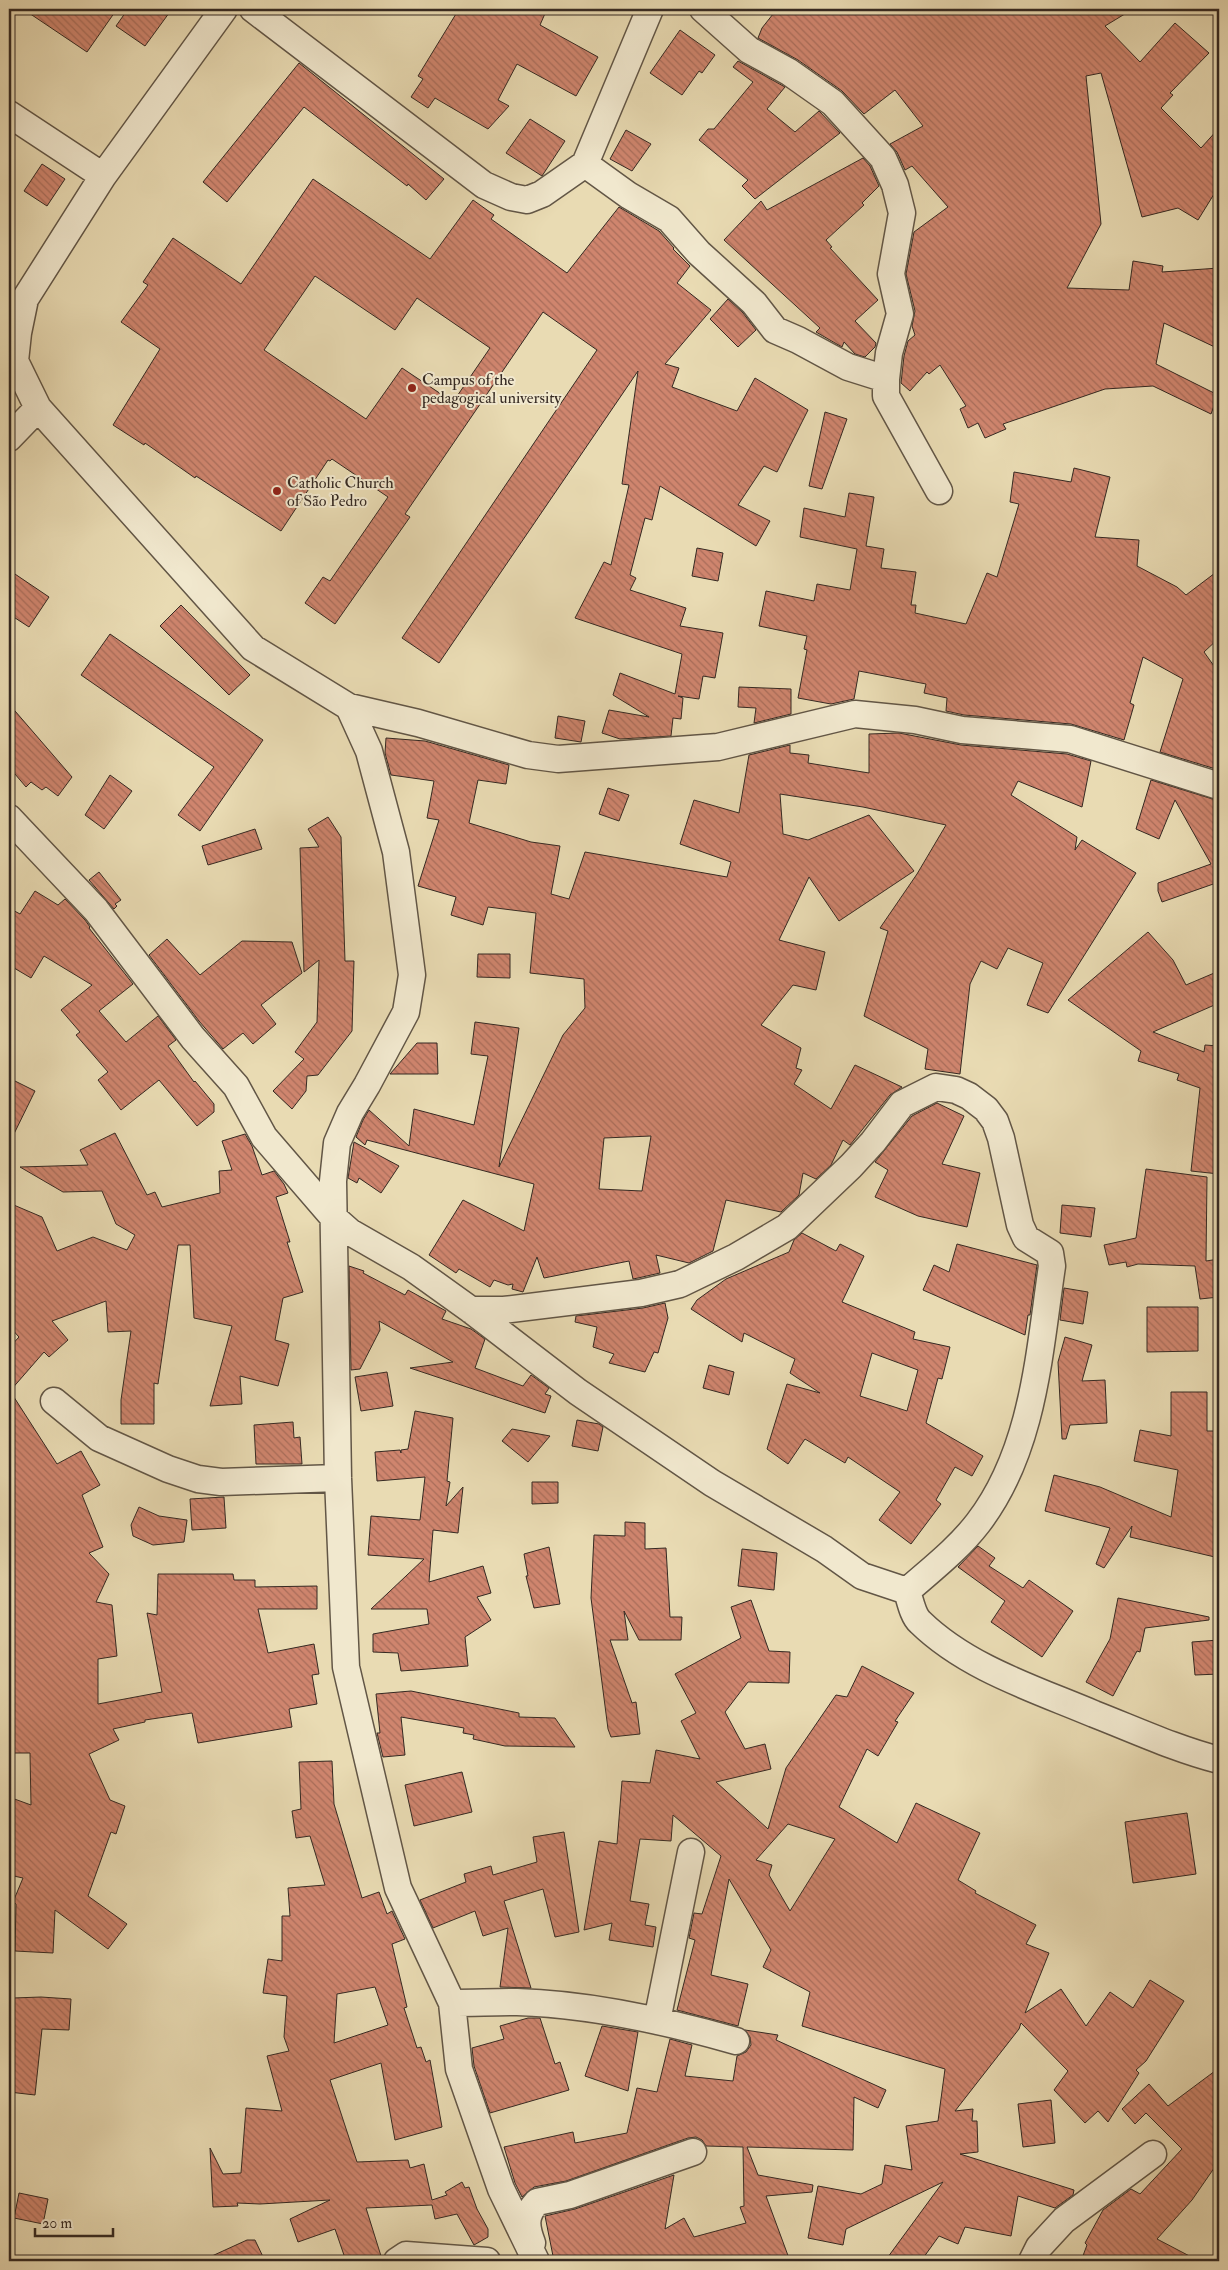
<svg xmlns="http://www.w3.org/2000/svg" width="1228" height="2270" viewBox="0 0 1228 2270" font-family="'IM FELL Double Pica',serif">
<defs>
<pattern id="building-back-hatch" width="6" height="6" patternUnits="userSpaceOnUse" patternTransform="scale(1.25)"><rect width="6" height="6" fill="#cf856e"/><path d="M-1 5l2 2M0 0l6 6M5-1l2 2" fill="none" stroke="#a96d5a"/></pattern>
</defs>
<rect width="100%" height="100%" fill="#e9dbb3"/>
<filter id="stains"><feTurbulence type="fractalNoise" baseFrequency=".004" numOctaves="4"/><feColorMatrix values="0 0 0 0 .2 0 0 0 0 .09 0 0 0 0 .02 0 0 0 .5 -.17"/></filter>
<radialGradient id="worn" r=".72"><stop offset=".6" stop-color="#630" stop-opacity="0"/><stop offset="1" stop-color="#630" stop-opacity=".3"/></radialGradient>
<path fill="url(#building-back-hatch)" stroke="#352922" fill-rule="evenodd" d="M23,9h94l-30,43z
M128,9h44l-27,37 -29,-20z
M459,9h88l-7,16 58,32 -22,39 -59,-32 -19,36 11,6 -21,23 -53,-31 -7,10 -17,-11 12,-18 -5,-3z
M777,9h356l-28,17 35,36 35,-39 34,30 -39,40 3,2 -12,13 40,40 18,-20v58l-21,34 -20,-12 -36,9 -41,-144 -15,3 15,148 -34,64 62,2 4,-29 30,5 -1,6 57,-4v81l-55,-26 -8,41 62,31 -7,19 -58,-28 -48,3 -102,35 3,5 -21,9 -7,-15 -10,5 -8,-19 6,-3 -26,-41 -11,9 -2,-2 -17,19 -9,-8 3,-27 4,-15 7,-6 -3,-9 3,-15 -9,-37 8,-42 34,-25 -36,-41 -7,4 -8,-18 -7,-8 33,-18 -28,-36 -31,24 -22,-23 -44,-31 -40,-22 4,-10z
M680,30l35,25 -13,18 -3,-2 -17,24 -32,-22z
M738,61l47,26 -18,22 28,23 24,-21 21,22 -85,66 -13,-13 6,-6 -49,-40 9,-11h6l39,-47 -20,-15z
M299,63l145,116 -18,21 -18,-16 -1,2 -103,-79 -77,95 -24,-20z
M530,119l35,22 -23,35 -36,-23z
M626,130l25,14 -19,27 -22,-12z
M863,158l7,8 9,20 -17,17 2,2 -38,35 6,7 -2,1 48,52 -23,21 21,22 -1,4 -10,10 -10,-3 -11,-12 -2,5 -26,-15 4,-4 -96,-88 37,-39 6,9z
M42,164l23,15 -18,27 -23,-15z
M313,179l117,80 43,-59 21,15 -3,4 76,54 52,-66 40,24 15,17 -1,1 17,17 -13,17 34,27 -46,54 14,4 -7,19 65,24 18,-33 53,32 -31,62 -13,-6 -26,39 32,16 -14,25 -96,-60 -8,34 -7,-2 -15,57 6,3 -6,12 56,18 -6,18 43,7 -8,45 -12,-2 -4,23 -21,-3 5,2 -2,21 -8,-1 -2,18 -51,3 -18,-6 7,-23 40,7 -36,-22 7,-22 55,21 7,-40 -107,-36 29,-56 7,3 18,-80 -7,-1 16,-113 -199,292 -37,-25 195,-288 -54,-38 -138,202 5,3 -75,107 -30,-21 18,-26 7,4 58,-84 -56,-38 -2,2 -2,-1 -47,71 -85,-55 -1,2 -50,-35 -1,2 -31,-20 47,-76 -39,-27 27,-37 -5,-3 30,-44 68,46zM315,276l80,54 22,-32 73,50 -37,54 -51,-34 -36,51 -102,-69z
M728,299l15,14 13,17 -18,17 -28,-28z
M825,412l22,7 -25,70 -13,-3z
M1074,468l36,9 -15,60 44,3 -2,26 40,21 9,8 33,-25v68l-15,14 15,21v97l-59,-18 23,-73 -40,-22 -13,46 4,2 -10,35 -53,-16 -107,-9 -18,-4 1,-13 -23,-5 2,-9 -67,-13 -5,28 -23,5 -33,-6 9,-48 -3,-1 3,-13 -48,-10 7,-35 48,10 3,-17 33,6 7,-41 -57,-12 4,-29 41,9 4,-24 25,4 -8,49 18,3 -3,19 35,4 -5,33h5l-1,8 51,11 21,-51 10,4 22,-73 -9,-2 4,-30 57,10z
M697,548l26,5 -5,28 -26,-5z
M9,570l40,27 -20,30 -20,-13z
M181,605l69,70 -21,20 -69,-69z
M110,634l153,106 -63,91 -22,-16 36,-48 -133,-92z
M739,687l52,2v25l-37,9 2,-15 -18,-1z
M9,704l63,73 -14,19 -12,-9 -4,3 -11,-8 -5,5 -17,-20z
M558,716l27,5 -4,21 -26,-4z
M899,733l62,12 106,9 24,7 -9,46 -64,-26 -7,14 66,42 -2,13 7,-10 54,33 -88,140 -21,-8 16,-42 -35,-15 -11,21 -16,-8 -11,23 -10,90 -35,-5 3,-20 -64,-33 24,-85 -8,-3 37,-54 29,-49 -83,-18 -83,-13 3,40 25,6 61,-25 45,56 -75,50 -30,-44 -30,63 46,12 -9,38 -23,-5 -32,40 40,23 -5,20 6,2 -8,14 37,25 24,-44 47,22 -12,8 -40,50 -7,-5 -12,25 -15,14 -13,-6 -4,22 -18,17 -55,-12 -13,51 -24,12 -33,-8 4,18 -22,5 -5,1 -4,-18 -85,17 -7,-21 -14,35 -11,-3 1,-5 -5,1 -14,-5 -4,7 -31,-18 -3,4 -27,-18 34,-55 61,31 10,-47 -167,-44 -2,5 -9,-8 7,-17 6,-10 40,36 5,-37 60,16 14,-69 -17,-2 4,-32 44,6 -20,139 64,-132 22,-27 -1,-29 -54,-6 6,-60 -48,-6 -5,18 -32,-10 5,-18 -38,-11 21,-66 -12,-2 7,-37 -43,-6 -6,-22 1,-15 39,3 84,24 -3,19 -28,-4 -9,43 62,19 29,4 -9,48 18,5 16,-47 142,25 4,-15 -51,-18 14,-44 45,13 10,-58 41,-10v8l19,2 -1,8 61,10v-39zM651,1136l-9,55 -43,-2 5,-51z
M110,775l22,16 -28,38 -19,-14z
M1151,780l68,21v81l-57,20 -4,-11v-8l53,-19 -36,-64 -16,39 -23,-10z
M608,788l21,7 -10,26 -20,-7z
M328,817l13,20 4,124h9l-2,70 -34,44 -11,1 -1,15 -14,18 -19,-18 31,-32 -9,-7 22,-30 2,-62 -15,12 -4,-124 19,-1 -11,-18z
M255,829l7,20 -54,16 -6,-19z
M99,872l22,28 -6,4 2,2 -3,3 -25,-29z
M35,891l23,14 7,-6 20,21 5,7 -1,1 44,56 -34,27 27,31 32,-26 18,24 -8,6 26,36 1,-1 19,23v8l-17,14 -38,-46 -38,30 -23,-30 10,-8 -32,-37 4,-3 -19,-22 31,-25 -48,-29 -13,22 -22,-13v-57l11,6z
M1148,932l25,28 13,25 33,-14v32l-66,29 51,20 1,-7 14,1v128l-28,-3 9,-83 -23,-8 2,-6 -41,-13 3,-10 -73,-51z
M167,939l33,36 42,-34 50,1 10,31 -41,32 15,19 -23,20 -10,-11 -20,16 -24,-28 -50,-66z
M478,954h32v24l-33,-1z
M417,1043h20l1,31h-48z
M9,1078l26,13 -26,53z
M937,1103l27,13 -22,48 38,9 -13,54 -49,-11 -43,-19 13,-27 -13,-8 37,-46z
M115,1133l32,62 8,-3 7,15 58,-14 -1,-22 13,-1 -10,-29 23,-7 7,12 10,29 12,-4 10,13 4,9 -12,4 14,45h-3l16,50 -20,6 -8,42 14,4 -11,42 -38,-10 2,28 -32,2 22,-80 -38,-8 -4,-73h-12l-20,139 -4,-1v41h-33v-24l10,-69 -23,1 -2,-31 -54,20 16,19 -19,17 -5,-5 -34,39 47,73 24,-13 19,34 -18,10 21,52 -14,6 20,21 -13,28 16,3 5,51 -19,3v45l64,-12 -15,-79 10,2 1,-41h75l1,6h21v7l62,-1v23h-59l10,44 46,-9 5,30 -7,1 5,29 -28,5 3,18 -94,16 -6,-30 -47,7v2l-32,7 6,11 -30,14 21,46 15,6 -9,28 -5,-2 -23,64 39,28 -19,25 -53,-39 -2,43 -38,-2 1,-47 -3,-2 10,-24 -14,-3v-78l22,8 -1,-52h-21v-405l10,-11 -10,-11v-123l33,14 15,34 36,-14 34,13 8,-15 -19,-11 -14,-33 -39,1 -43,-25 68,-2 -8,-15z
M354,1142l45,24 -18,27 -22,-15 -2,5 -9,-5z
M1146,1169l61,8 -1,84 13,-2v38l-19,2 -5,-33 -57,-2 -11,3 -1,-5 -17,3 -5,-20 32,-7z
M1062,1205l33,3 -4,29 -31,-4z
M802,1233l34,18 4,-7 24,12 -22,46 73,30 -2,7 37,8 -8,32 -4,-1 -12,45 57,33 -11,20 -17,-9 -19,33 5,4 -30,40 -32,-24 21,-28 -52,-35 -3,6 -40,-24 -17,25 -21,-15 20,-65 33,9 -30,-20 5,-14 -51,-26 -2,9 -51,-33 6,-9 29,-21 63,-27 5,-12zM872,1353l46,17 -11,41 -47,-15z
M957,1244l80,21 -7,50h-2l-3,20 -102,-45 11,-25 15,7z
M349,1266l15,5 -1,2 42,22 3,-5 38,21 -4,8 29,10 14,10 -10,29 48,18 8,-11 18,13 -4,6 6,2 -6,17 -135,-45 43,-6 -74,-41 1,9 -20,39 -9,1z
M1064,1288l24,4 -5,32 -23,-4z
M665,1303l3,15 -10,35 -4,-1 -9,20 -36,-9 5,-9 -21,-7 4,-20 -22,-5 1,-6 67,-8z
M1147,1307h51v44l-51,1z
M1065,1337l27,8 -10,36 23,-1 2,43 -37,2 -4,14h-4l-4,-77z
M709,1365l25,7 -5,23 -26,-7z
M387,1372l6,34 -32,5 -6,-34z
M1171,1392h36v39h12v127l-89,-21 2,-11 -28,42 -8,-4 14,-36 -65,-17 9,-36 46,12 71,30 7,-47 -44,-9 6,-31 31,6z
M415,1411l38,7 -6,63 3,1 -4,24 17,-19 -5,46 -25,-3 -4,52 54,-16 8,27 -14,4 14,23 -26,17 3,29 -67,5 -3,-18 -25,-1v-18l56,-10 -2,-15h-56l53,-50 -56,-4 3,-39 49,4 5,-43 -48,4 -2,-29 25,-2 1,3v-3l7,-1z
M577,1420l22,4 4,3 -5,24 -26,-5z
M293,1422l1,16 6,-1 2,27h-46l-2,-39z
M512,1429l38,7 -22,26 -26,-21z
M532,1482h26v21l-26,1z
M224,1497l2,31 -34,2 -2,-31z
M139,1507l20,9 28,4 -3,22 -31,3 -20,-9 -2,-11z
M625,1522l20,1v26l21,-1 4,69h12l-1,23h-42l-15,-29 4,29h-18l22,63 4,-1 4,32 -29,3 -3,-8 -17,-131 3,-63 31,1z
M978,1546l17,12 -6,8 34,22 6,-8 44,31 -31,46 -51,-35 14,-21 -47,-34z
M549,1547l11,57 -26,4 -8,-32h2l-4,-22z
M742,1549l35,4 -3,37 -36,-4z
M1118,1598l91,19v3l-64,8 -5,24 -3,-1 -24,45 -27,-14 24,-43z
M751,1600l18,51 21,1 -1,31 -41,-1 -23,30 20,37 20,-5 6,25 -55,13 52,47 18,-61 50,-73 11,2 15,-31 52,27 -19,28 3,1 -20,34 -11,-7 -28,58 58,36 19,-40 64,30 -22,47 18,11 -1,2 61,32 -10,19 23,9 -24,60 36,-24 25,37 24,-34 23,16 17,-28 34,21 -38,60 -10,9 3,3 -31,49 -10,-11 -13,12 -31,-33 14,-19 -47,-48 -2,6 -64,82 18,-2 -1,12h5l1,31 -18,2 114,36 -1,5 -18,13 -37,-12 -7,40 -46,-9 -7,17 -19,-8 -18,25h-36l58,-79 -97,47 -3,16 -35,-7 10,-52 43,8 21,-10 3,-19 27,5 -6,-44 32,-5 7,-52 -143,-43 8,-34 -47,-25 8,-17 -42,-71 -18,96 37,9 -10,42 -61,-16 18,-70 -6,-2 5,-25 8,1 19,-58 -48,-41 -2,26 -31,-2 -10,62 19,3 -4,21 11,2 -3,20 -44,-7 3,-17 -28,7 15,-89 18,3 5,-63 28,2 6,-33 44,9 -19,-38 15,-8 -21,-39 66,-36 -10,-31zM788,1824l47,15 -45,72 -21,-36 3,-10 -16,-5z
M1219,1640v34l-24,1 -3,-33z
M411,1691l108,22v4l36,1 20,29 -70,-1 -32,-7 1,-4 -11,-2 1,-5 -63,-11 4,38 -22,2 -6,-24h3l-4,-39z
M332,1761l2,43 28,94 17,-6 8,22 5,-3 13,28 -13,5 15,63 -3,1 13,40 4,-1 5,15 4,-2 12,67 -47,13 -14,-77 -51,17 27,82 51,-2 2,8 14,-4 8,36 15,-5 -2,-3 17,-10 3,6 4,-1 8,22 11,20v8l-14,8 -17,-31 -22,5 -3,-14 -66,3 15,48 -18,5h-17l-11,-32 -37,13 -8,-23 40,-19 -70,4 -23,-1 1,3 -25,1 -3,-59 13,26 18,-1 5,-65 36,3 -15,-55 22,-5 -5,-14 3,-41 -24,-3 5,-34 14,2v-45h8l-2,-28 37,-3 -15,-49 -14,2 -4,-27 9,-2 -2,-47zM375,1987l13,38 -54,18 3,-49z
M462,1772l10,40 -58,14 -9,-41z
M1187,1813l9,61 -63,9 -8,-61z
M564,1832l15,100 -24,5 -12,-48 -39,12 27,87 -31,-1 8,-59 -25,8 -8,-25 -42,17 -13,-28 46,-18 -2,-8 27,-8 2,9 44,-13 -4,-25z
M41,1997l30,2 -2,31 -27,-1 -7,66 -26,-3v-62h3l1,-32z
M528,2018h12l15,46 5,-2 9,28 -79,23 -16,-47 -2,-18 32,-9 -4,-13z
M602,2026l36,6 -10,59 -43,-15z
M745,2030l33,5 -2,5 110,50 -8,18 -24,-11 -1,53 -106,-3 11,28 55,10 -1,7 -46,4 24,65h-236l-9,-45 30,-7 99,-34 -9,54 19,-11 10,19 52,-14 -6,-16 4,-1 -1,-59 -37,-1 -4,-6 -6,-3 -8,1 -122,43 -32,6 -12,10 -7,-14 -11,-36 69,-15 2,11 52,-10 10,-45 20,4 13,-53 22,6 -7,31 48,5 4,-25 9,-4 5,-7 -1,-8z
M1219,2068v93l-27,39 -35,39 42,22h-118l6,-16 -2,-2 18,-33 28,-21 9,5 42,-45 -36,-36 -11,11 -13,-15 27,-25 19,22z
M1051,2100l4,43 -32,4 -5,-43z
M19,2193l29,6 -5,25 -29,-6z
M247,2240h8l10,21h-64z"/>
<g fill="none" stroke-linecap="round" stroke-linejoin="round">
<g stroke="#625646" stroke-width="29">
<path id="minor" d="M224,9l-121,167 -78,123 -7,34 -3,28 23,47 215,240 96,59 20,44 27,101 16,123 -6,37 -39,73 -17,28 -13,30 -4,38 5,297 8,189 52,221 54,115 7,66 42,120 35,72
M253,9l231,176 27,12 16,3 15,-6 43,-30 65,-155
M703,9l46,41 40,22 44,31 50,55 12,27 7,28 -11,61 9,40 -11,39 -3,26v17l53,95
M9,114l94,62
M585,164l43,31 41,24 30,34 55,50 21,27 23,10 50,27 38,12
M9,438l29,-30
M349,707l69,16 110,32 30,4 160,-12 137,-33 60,6 47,10 108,9 149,47
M9,818l87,92 97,128 43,48 28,51 69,80 17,15 61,35 60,43 107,82 134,91 112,66 38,27 45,15c3,9 6,25 13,31 47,46 115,67 174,92 41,16 82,35 125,46
M471,1310h33l137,-17 39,-9 56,-27 51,-30 64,-61 22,-24 29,-38 34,-17 20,3 13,6 17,13 9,12 6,17 19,87 6,13 24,15 2,13c-13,87 -18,184 -74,257 -20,26 -46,46 -71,68
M54,1401l45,37 69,31 30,10 23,3 117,-4
M452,2003c21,0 43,-1 65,-1 74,2 149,19 219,39
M657,2021l34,-169
M532,2243c-6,-16 -8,-27 5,-41l33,-7 123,-43
M397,2261l9,-6 81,6
M1032,2261l7,-14 25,-27 89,-66"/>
</g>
<use href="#minor" stroke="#f1e8ce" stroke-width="26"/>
</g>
<g fill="#8f2418" stroke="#f1e8ce" stroke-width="2">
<circle cx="412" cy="388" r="5"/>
<circle cx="277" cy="491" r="5"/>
</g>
<g text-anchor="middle" stroke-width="4" stroke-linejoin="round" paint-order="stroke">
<g font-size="16" fill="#352922" stroke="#f1e8ce" text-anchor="start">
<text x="422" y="385">Campus of the<tspan x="422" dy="18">pedagogical university</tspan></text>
<text x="287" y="488">Catholic Church<tspan x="287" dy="18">of São Pedro</tspan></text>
</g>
</g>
<rect width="1228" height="2270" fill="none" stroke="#e9dbb3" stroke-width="30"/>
<rect x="10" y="10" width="1208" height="2250" fill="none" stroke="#352922" stroke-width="2.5"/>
<rect x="15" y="15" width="1198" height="2240" fill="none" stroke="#352922"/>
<path d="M35 2228v8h78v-8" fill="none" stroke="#352922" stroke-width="2.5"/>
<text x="42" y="2228" font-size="15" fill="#352922" stroke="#f1e8ce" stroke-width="4" paint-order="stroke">20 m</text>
<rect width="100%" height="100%" filter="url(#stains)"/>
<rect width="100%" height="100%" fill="url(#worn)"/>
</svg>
